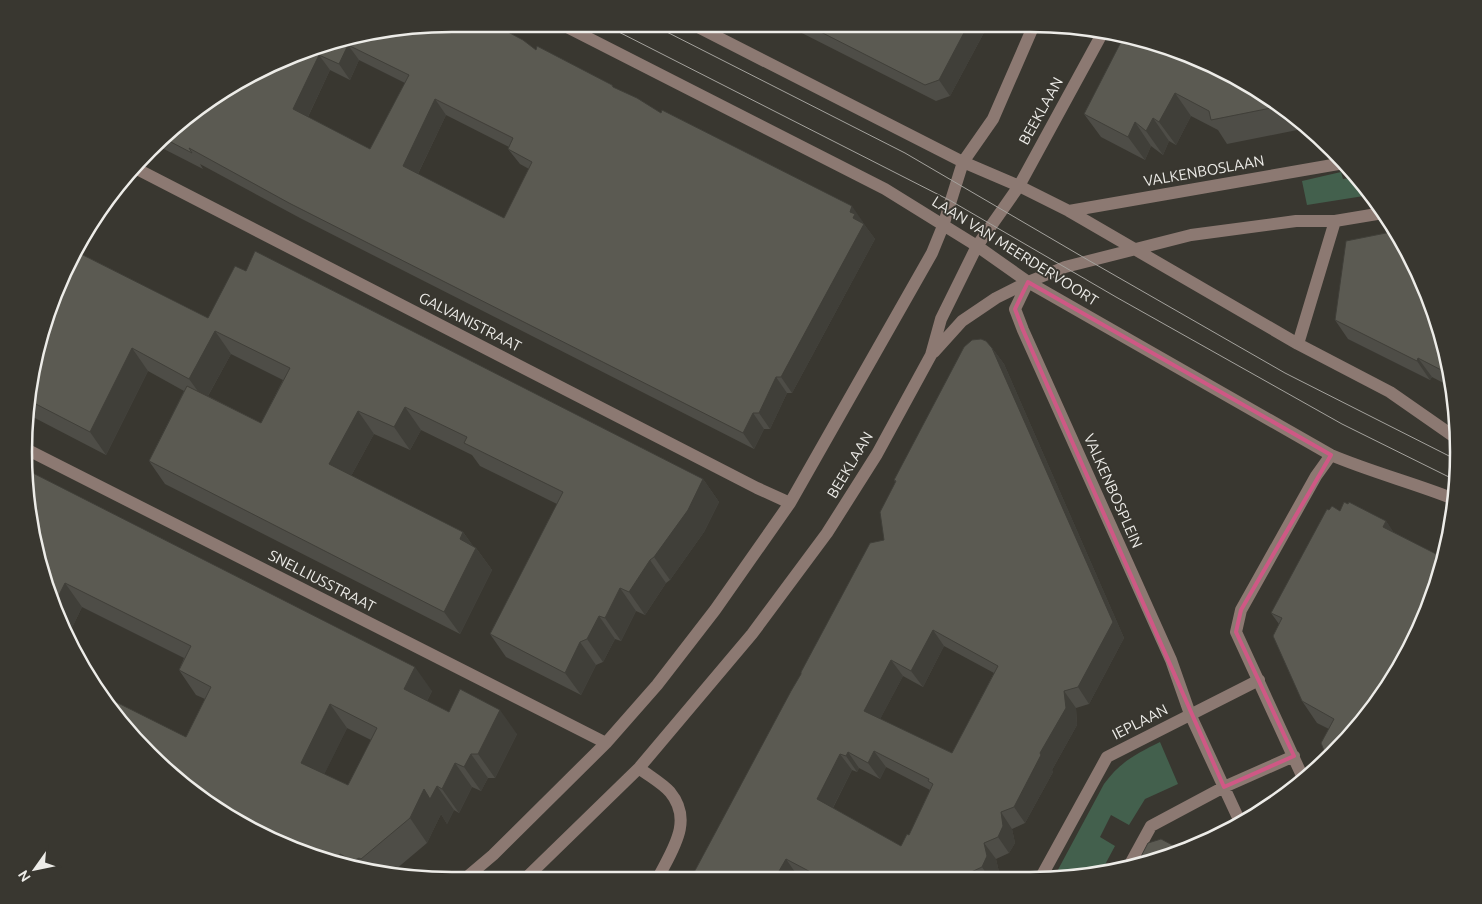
<svg xmlns="http://www.w3.org/2000/svg" width="1482" height="904" viewBox="0 0 1482 904" font-family="Ubuntu,sans-serif">
<rect width="100%" height="100%" fill="#393730"/>
<path fill="#43604d" d="M1341,172l2,7 14,-2 13,18 -63,10 -5,-24z
M1160,742l18,42 -33,15 -16,26 -18,-10 -11,22 15,9 -14,26 -48,7 51,-95c16,-22 32,-30 56,-42z"/>
<g fill="none" stroke-linecap="round" stroke-linejoin="round">
<path stroke="#8c7972" stroke-width="12" d="M561,24l324,165 92,57 51,36 303,173c40,17 83,28 123,44
M694,25l269,137 56,24 50,25 229,133 92,48 66,46
M135,168l622,320 33,15
M1069,211l275,-48
M1028,282l-13,27 8,21 148,330 19,54 51,110
M1298,344l37,-123
M934,352l28,-31 34,-23 32,-16 37,-15 126,-32 105,-14h39l48,-8
M24,448l582,295
M639,768c10,8 23,15 31,24 24,29 2,58 -12,86
M1304,780l-68,-148 5,-22 75,-134 15,-21
M1128,868l23,-42 73,-39 70,-31
M467,877l26,-22 113,-112 51,-58 58,-75 75,-107 142,-250 11,-27 20,-64 30,-43 40,-92
M527,877l112,-109 113,-134 75,-101 50,-79 54,-99 10,-36 36,-73 42,-60 84,-154
M1040,879l67,-122 152,-77"/>
<path stroke="#a4a29d" stroke-width="1" d="M605,25l346,176 165,96 226,127 115,57
M653,25l252,128 183,107 197,113 172,87"/>
</g>
<path fill="#4e4d47" fill-rule="evenodd" d="M452,24l84,26 76,35 2,3 249,134v1l12,16 -83,154h-5l-17,36h-6l-10,20 -454,-231 -100,-54 3,5 -45,-23 34,-34 123,-66zM359,60l46,23 -35,66 -62,-32 22,-47 20,10zM446,115l63,32 -1,2 12,15 9,5 -25,49 -86,-44z
M788,26l199,1 -37,69 -14,5z
M1194,56l96,56 17,16 -80,16 -9,-14 -27,-14 -15,29 -7,-4 -6,14 -12,-9 -6,14 -44,-23 -17,-23z
M79,253l129,65 495,161 16,23 -15,30 -34,48 -4,3 -21,32 -9,-4 -15,30 -6,-2 -12,23 -7,3 -15,30 -75,-38 -16,-23 67,-130 -77,-38 -8,-11 -51,-25 -11,20 -36,-16 -23,42 112,56 10,14 3,2 16,22 -32,64 -295,-150 -16,-23 35,-70 -36,-20 -42,84 -75,-39 -1,-1 13,-78 7,-15 -5,-2 1,-5zM231,354l52,26 -22,43 -53,-27z
M1435,314l18,74 -21,-11 -2,3 -82,-41 -13,-19z
M992,348l12,16 120,274 -35,66 -13,4 1,17 -25,45 1,2 -28,51 -13,6 3,14 -6,10 -13,6 3,13 -4,7 -192,-1 -6,-3 -2,3h-104l193,-338 11,-58 -1,-2zM944,646l50,27 -42,80 -72,-34 23,-43 20,11zM886,767l44,23 -21,45 -8,11 -68,-38 19,-38 5,2 2,-4 21,11z
M27,470l405,221 -5,10 22,11 68,22 -22,44h-7l-7,13 -9,-4 -13,26 -5,-3 -7,14 -6,-10 -14,29 -38,32 -101,-27 -102,-111 19,-38 -9,-4 -17,-25 5,-12 -102,-51 -13,27 -23,-45zM347,728l24,12 -23,45 -24,-11z
M1348,504l38,17 7,11 51,26 -115,171 -12,-6 -15,-22 -23,-77 -8,-11 58,-103 11,1z"/>
<path fill="#403f39" d="M967,27h20l-37,69 -11,-16z
M348,45l11,15 -9,20 -11,-16z
M319,55l11,15 -26,55 -11,-16z
M1175,93l16,23 -15,29 -17,-23z
M435,99l11,16 -32,67 -11,-16z
M1153,118l16,23 -6,14 -17,-24z
M1135,122l16,24 -6,14 -17,-23z
M852,206l11,16 -1,2h2l11,15 -83,154 -11,-16 72,-159 -3,-6z
M215,331l16,23 -26,47 -16,-22z
M132,348l16,23 -42,84 -16,-23z
M992,348l12,16 120,274 -35,66 -11,-17z
M1418,358l14,19 -2,3 -13,-19z
M776,377l11,16 -17,36 -11,-16z
M405,407l16,23 -11,20 -16,-23z
M358,411l16,23 -29,53 -16,-23z
M753,413l11,16 -10,20 -11,-16z
M703,479l16,23 -15,30 -34,48 -16,-23z
M1386,521l15,22 -18,-16z
M463,532l12,17 1,-1 16,22 -32,64 -16,-22 16,-73z
M650,560l16,23 -21,32 -16,-23z
M65,583l17,24 -13,27 -15,-29z
M620,588l16,23 -15,30 -16,-23z
M599,616l16,23 -12,23 -16,-23z
M933,630l11,16 -21,41 -12,-16z
M580,642l16,23 -15,30 -16,-22z
M891,660l12,16 -27,51 -12,-16z
M415,667l17,24 -11,22 -17,-24z
M1064,691l12,17 1,17 -25,45 1,2 -28,51 -11,-16 26,-54z
M330,704l17,24 -29,59 -17,-24z
M500,710l17,24 -22,44 -17,-24z
M874,751l12,16 -6,12 -12,-16z
M848,752l11,16 -2,4 -11,-16z
M471,754l17,24 -7,13 -17,-24z
M840,754l12,16 -23,45 -12,-16z
M455,763l17,24 -13,26 -17,-24z
M437,786l17,24 -7,14 -6,-10 -14,29 -17,-25 14,-29z
M1001,812l11,17 3,14 -6,10 -11,-16z
M984,843l12,16 3,13 -4,7h-5l-8,-12z
M340,854l6,9 -9,-2z
M786,859l11,16 -2,3h-20z
M969,873l4,6h-3z"/>
<path fill="#5b5a52" stroke="#403f39" fill-rule="evenodd" d="M452,24h41l30,16 13,10 1,-4 75,39 1,2 24,11 24,15 1,-3 190,96 -2,6 5,2 -2,4 11,6 -83,153h-5l-17,36h-6l-10,20 -454,-230 -100,-55 3,5 -27,-14 27,-27 123,-66zM348,45l61,30 -39,74 -77,-40 26,-54 20,9zM435,99l78,39 -5,11 24,13 -28,56 -101,-52z
M809,26l158,1 -28,53 -14,5z
M1123,38l71,18 87,50 -70,14 -2,-9 -34,-18 -16,29 -6,-4 -7,13 -11,-9 -7,15 -44,-23z
M1396,231l5,7 34,76 14,60 -31,-16 -1,3 -82,-41 11,-79z
M255,251l448,228 -15,31 -34,47 -4,3 -21,32 -9,-4 -15,30 -6,-2 -12,23 -7,3 -15,31 -75,-39 73,-142 -99,-49 3,-6 -62,-30 -11,20 -36,-16 -29,53 134,68 -3,7 16,9 -32,64 -295,-151 38,-75 74,37 29,-55 -75,-37 -26,48 -57,-31 -42,84 -58,-30 11,-65 13,-26 -6,-3 29,-55 129,65 27,-52 11,5z
M981,339l5,2 6,7 121,274 -35,65 -14,4 2,17 -26,45 1,2 -27,52 -13,5 2,14 -5,11 -14,6 3,13 -5,11 -13,6 1,6 -148,-1 -36,-19 -11,19h-84l100,-187 10,-17v-2l69,-129 14,-3 -4,-28 16,-31 -2,-1 70,-133 8,-7zM933,630l65,36 -46,87 -88,-42 27,-51 20,11zM874,751l55,28 -1,2 5,3 -24,51 -2,-1 -6,12 -84,-47 23,-45 6,2 2,-4 20,11z
M27,470l388,197 -11,22 45,23 11,-23 40,21 -22,44h-7l-7,13 -9,-4 -13,26 -5,-3 -7,13 -6,-10 -14,29 -49,41 -2,-1 -6,3 -13,-7 -3,7 -49,-13 -96,-56 -94,-99 88,44 25,-50 -32,-17 12,-24 -126,-63 -11,22 -8,-16zM330,704l47,24 -29,57 -47,-22z
M1344,502l4,2 1,-2 37,19 -3,6 61,31v5l-30,78 -44,71 -43,46 -6,-15 13,-24 -32,-18 -29,-65 9,-18 -11,-5 56,-104 2,1 3,-4 8,5z
M1161,839l19,10 -39,17h-5l12,-23z"/>
<path fill="none" stroke="#cf5885" stroke-width="4" stroke-linejoin="round" d="M1028,282l303,173 -90,155 -5,22 58,124 -70,31 -201,-457 -8,-21z"/>
<g text-anchor="middle" stroke-width="4" stroke-linejoin="round" paint-order="stroke">
<g font-size="15" fill="#edece8" stroke="#393730">
<text transform="translate(1041 111) rotate(-61)" y="5">BEEKLAAN</text>
<text transform="translate(1204 171) rotate(-10)" y="5">VALKENBOSLAAN</text>
<text transform="translate(1015 251) rotate(32)" y="5">LAAN VAN MEERDERVOORT</text>
<text transform="translate(470 322) rotate(27)" y="5">GALVANISTRAAT</text>
<text transform="translate(850 465) rotate(-59)" y="5">BEEKLAAN</text>
<text transform="translate(1113 491) rotate(66)" y="5">VALKENBOSPLEIN</text>
<text transform="translate(322 581) rotate(27)" y="5">SNELLIUSSTRAAT</text>
<text transform="translate(1140 722) rotate(-27)" y="5">IEPLAAN</text>
</g>
</g>
<path d="M0 0H1482V904H0ZM452 32H1030A420 420 0 0 1 1450 452V452A420 420 0 0 1 1030 872H452A420 420 0 0 1 32 452V452A420 420 0 0 1 452 32Z" fill="#393730" fill-rule="evenodd"/>
<path fill="none" stroke="#edece8" stroke-width="2.5" d="M452 32H1030A420 420 0 0 1 1450 452V452A420 420 0 0 1 1030 872H452A420 420 0 0 1 32 452V452A420 420 0 0 1 452 32Z"/>
<g transform="translate(35 869) rotate(237)" stroke="#393730" stroke-width="4" paint-order="stroke">
<path d="M0-4L9 19L0 12L-9 19Z" fill="#edece8"/>
<text y="-8" font-size="14" font-weight="bold" text-anchor="middle" fill="#edece8">N</text>
</g>
</svg>
